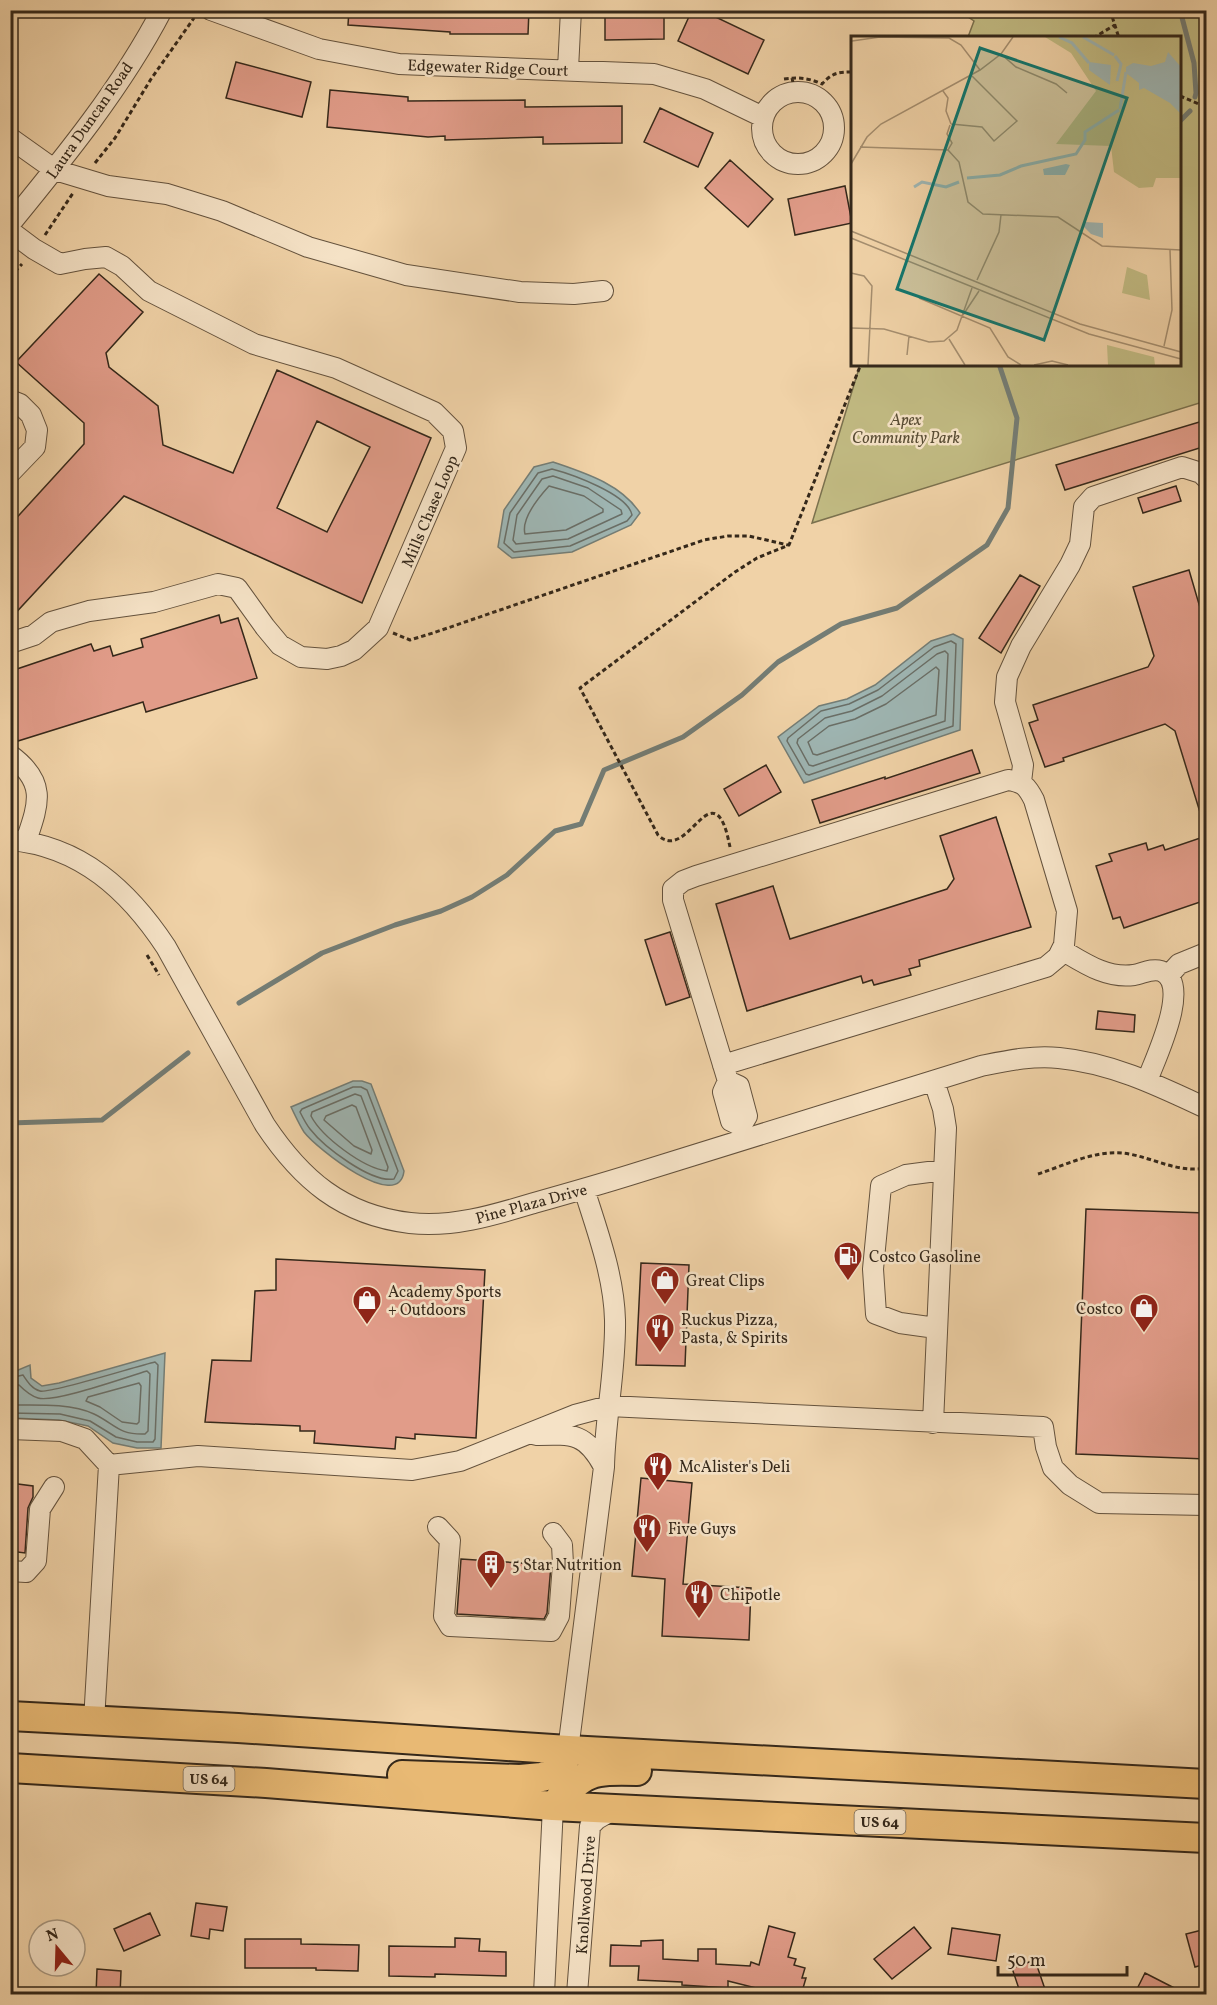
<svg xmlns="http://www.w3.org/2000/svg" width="1217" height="2005" viewBox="0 0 1217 2005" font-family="Vollkorn,serif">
<rect width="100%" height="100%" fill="#f0d2a7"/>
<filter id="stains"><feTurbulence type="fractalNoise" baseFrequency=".00333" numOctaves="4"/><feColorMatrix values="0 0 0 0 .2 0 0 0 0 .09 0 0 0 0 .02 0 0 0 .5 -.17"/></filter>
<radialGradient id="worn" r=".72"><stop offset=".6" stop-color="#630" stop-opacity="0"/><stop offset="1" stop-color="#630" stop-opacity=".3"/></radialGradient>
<path fill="#c1ba82" stroke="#7b714e" stroke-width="1.5" d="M959,11h247v390l-394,122 48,-158 320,-1v-326l-212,-1 6,-16z"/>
<path fill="#9eb5b2" stroke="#747d75" stroke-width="1.5" d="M553,462c32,11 68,22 87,51l-9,12 -59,27 -60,6 -14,-11 6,-37 30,-43z
M953,634l10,5 -3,91 -156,53 -26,-46 41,-31 28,-7 28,-14 56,-44z
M353,1081h9l9,3 33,87c-5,43 -88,-23 -100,-39 -5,-8 -9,-17 -13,-25z
M165,1353l-4,95h-24l-24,-5 -25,-17 -29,-6 -48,-2v-45l19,-8 1,13 11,8 17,-3z"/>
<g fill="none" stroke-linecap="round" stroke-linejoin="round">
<path stroke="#6a6e66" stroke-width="1.5" d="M552,469c19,5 76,25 80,46l-5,6 -57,25 -56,6 -10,-9 6,-30 28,-40z
M553,476l35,12 33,22 1,4 -54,25 -52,5 -3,-4 4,-25 25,-36z
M549,486l35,10 19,13v3l-37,18 -41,4c-4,-15 14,-37 24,-48z
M951,641l5,3 -3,82 -144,49 -3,-1 -19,-33 1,-3 33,-27 28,-7 29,-14 56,-43z
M945,651l3,3 -3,67 -132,45 -4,-1 -12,-22 1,-4 27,-21 27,-7 30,-15 55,-42z
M936,667l3,3 -3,45 -119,40 -4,-1 -5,-12 21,-16 26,-7 31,-15z
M353,1087h8l6,3 31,81 -4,8c-23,4 -70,-32 -84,-50 -4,-5 -7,-11 -10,-17l2,-3z
M355,1094l6,2 27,71 -1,4c-24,-3 -65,-34 -76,-55l1,-4z
M352,1105l4,2 16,43 -1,4 -17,-8 -30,-26 2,-4z
M10,1378l13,-3c4,6 9,14 17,16 10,3 97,-25 115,-29l3,3 -3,74 -2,3h-16l-21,-5 -26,-16 -30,-7 -50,-1
M139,1383l2,3 -2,36 -2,2 -15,-2 -22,-15 -14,-6 2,-4z
M10,1385h9c5,5 12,11 19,13 16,5 88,-21 109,-27l3,3 -2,57 -3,3c-27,1 -30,-10 -51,-20 -23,-11 -58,-9 -84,-9"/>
<path stroke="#747d75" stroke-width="5" d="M1180,10l14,53 2,30 -1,4
M1180,121l10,-10
M239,1003l83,-50 73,-28 46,-14 31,-14 35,-22 48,-44 26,-7 23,-54 79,-33 59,-42 36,-33 63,-38 56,-16 90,-63 21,-37 9,-90 -18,-54
M10,1123l92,-3 86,-67"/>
</g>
<path fill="#e19c89" stroke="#35281a" stroke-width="1.5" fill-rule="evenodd" d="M349,10h180l-1,24h-78v-2l-102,-7z
M605,10h59v29l-59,1z
M692,10h9l63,30 -16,34 -70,-33z
M236,62l75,20 -9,35 -76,-19z
M330,90l78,7v4l117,-1v7l97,-1v37l-79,1v-7l-98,3v-4l-17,1 -101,-10z
M660,108l53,25 -15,34 -54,-25z
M730,160l43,39 -25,28 -43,-39z
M845,186l7,37 -57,12 -7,-36z
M99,274l44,38 -37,41 3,14 49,39 5,39 70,28 44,-103 154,68 -69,165 -238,-107 -114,123v-94l74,-81v-21l-68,-61zM317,421l53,26 -43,85 -50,-24z
M1206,420v26l-141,44 -9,-25z
M1176,486l5,15 -38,12 -5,-15z
M1189,570l17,58v194h-3l-28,-91 -10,-7 -102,34 1,3 -19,6 -16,-44 9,-3 -5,-15 115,-38 6,-11 -21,-69z
M1020,575l20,11 -39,67 -22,-15z
M219,615l2,8 17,-5 19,60 -111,34 -3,-10 -125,39 -8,-23v-42l6,-2 -2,-4 77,-26 3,7 16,-5 3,10 30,-9 -2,-8z
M972,750l8,23 -160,50 -8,-23 73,-23v2z
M766,765l15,27 -42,24 -15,-27z
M996,817l35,110 -112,33 1,6 -11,3 2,6 -37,10 -2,-5 -9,3 -2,-7 -114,35 -31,-107 57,-18 17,53 157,-50 7,-10 -14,-43z
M1206,836v64l-82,28 -4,-11 -7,2 -17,-53 16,-5 -3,-7 37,-11 2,7 15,-5 2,5z
M670,932l20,65 -24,8 -21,-65z
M1098,1011l37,4 -1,17 -38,-3z
M1086,1209l120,4v246l-130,-5z
M276,1259l209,11 -9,168 -61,-4v5l-19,-2 -1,12 -81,-6 1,-12h-15v-5l-95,-4 7,-62 39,1 4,-70 21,-1z
M641,1263l48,2 -4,101 -49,-1z
M641,1478l51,5 -9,101 68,4 -2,52 -87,-4 3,-57 -33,-3z
M10,1483l23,3v11l-5,11 -3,45 -15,-2z
M461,1559l90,6 -4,48 -3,6 -87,-5z
M196,1903l31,4 -4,24 -13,-2 -1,10 -18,-3z
M150,1913l10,22 -36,16 -10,-22z
M769,1926l26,7 -7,24 8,2 -2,6 11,3 -3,10h4l-5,17h-34l1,-4 -40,-10v7l-46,-3v-3l-44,-2 1,-14h-29l1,-21 30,1v-5l22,-1v19l35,2v-12h18v15l34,2 1,-4 8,3z
M914,1927l17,21 -39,31 -18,-20z
M952,1928l48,7 -4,26 -48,-7z
M1206,1929v35l-11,3 -9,-33z
M455,1938l25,1 -1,12 27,1v24l-71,-2v3l-46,-1v-30l66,1z
M245,1939h56v5l58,1 -1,26 -42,-1v-2h-71z
M1035,1960l12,35h-26l-9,-27z
M97,1969l24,2 -1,24h-24z
M1145,1973l43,22h-54z"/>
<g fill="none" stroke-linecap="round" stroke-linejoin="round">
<g stroke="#64523d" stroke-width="22">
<path id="minor" d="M211,10l108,39 80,15 255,10 51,15 58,28
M568,69l3,-59
M762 128a36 36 0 1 1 72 0a36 36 0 1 1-72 0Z
M10,138l45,32 53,16 59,8 55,17 86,36 98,28 114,17 54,2 29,-3
M10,224c54,-66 112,-137 152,-214
M10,231l24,18 26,15 25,-5 21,-2 16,9 27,25 105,53 82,24 98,44 19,19 3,17 -78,180 -24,22 -13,6 -14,3 -26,-2 -21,-12 -15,-18 -28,-39 -19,-4 -64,18 -65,9 -38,11 -17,13 -24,8
M10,400l10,4 11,11 6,15 -2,17 -25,26
M10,755c37,27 29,48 16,86
M1021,782l2,-17 -18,-63 2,-25 14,-31 49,-81 10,-21 4,-37 9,-10 89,-30 19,6 5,5
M10,840c71,6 119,51 156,107l99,178c36,54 77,90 145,98 42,5 84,-8 124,-20 32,-9 64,-18 96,-28 117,-36 234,-73 351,-109 25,-5 52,-11 78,-8 53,5 100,28 147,50
M1062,950c22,13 45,29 72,25 8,-1 17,-7 27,-4 32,12 -7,90 -14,110
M1168,976l11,-12 27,-11
M723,1065l323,-98 12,-10 6,-12 3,-34 -33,-111c-7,-14 -11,-18 -26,-20l-312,96 -13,5 -10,8v11l55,181
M728,1081l11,5 8,30 -6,10 -10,-5 -8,-29z
M936,1328l-36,-5 -24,-9 -3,-45 8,-83 25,-11 38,-5
M933,1423l13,-295 -3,-19 -9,-28
M10,1429l52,2 23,8 24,26
M536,1435c37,-1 50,-2 68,32
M438,1527l12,13 -6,76 6,10 101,5 8,-15 4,-52 -1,-19 -9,-12
M10,1571l16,1 10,-11 4,-52 14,-22
M94,1721l15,-256 89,-9 214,14 48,-9 115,-46 34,-9 434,21 3,20 7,21 17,17 29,18 107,2
M568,1750l36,-283c1,-49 12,-98 11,-147 -1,-44 -18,-90 -31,-131
M544,1994l9,-188
M577,1994l13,-168 7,-7 18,-10"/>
</g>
<g stroke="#35281a" stroke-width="32">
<path id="highway" d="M10,1716l228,12 330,22 638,34
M10,1768l256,15 287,23 653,32
M402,1775l118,4 22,-2 13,-4 8,-9 5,-14
M553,1806c32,-35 37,-36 84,-35"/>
</g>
<path stroke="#35281a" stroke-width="3" stroke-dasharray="4.5 3" stroke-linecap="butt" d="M1110,10l9,28
M1093,38l22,-13
M792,78l3,14
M784,79c15,-2 25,-1 38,5 10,-11 16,-12 30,-12
M1180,96l26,11
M95,163l20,-25 36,-59 43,-61
M45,235l28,-42
M10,277l12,-13
M393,633l17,7 23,-7 271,-93 24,-4h21l39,9
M730,847c-2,-9 -4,-20 -9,-28 -17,-25 -37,41 -63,16l-78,-147 155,-116 22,-14 32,-13 72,-181
M147,955l12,20
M1038,1174c28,-9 60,-26 91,-20 27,5 49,19 77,14"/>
<use href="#minor" stroke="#f5e2c6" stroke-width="20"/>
<use href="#highway" stroke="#e8b974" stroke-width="28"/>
</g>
<defs>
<g id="fuel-pin" transform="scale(1.5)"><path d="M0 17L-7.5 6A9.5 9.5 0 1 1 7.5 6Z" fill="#8f2418" stroke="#f5e2c6"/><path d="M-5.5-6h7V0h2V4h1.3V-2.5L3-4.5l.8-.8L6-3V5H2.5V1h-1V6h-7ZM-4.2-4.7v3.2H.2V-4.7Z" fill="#fff"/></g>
<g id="shop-pin" transform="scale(1.5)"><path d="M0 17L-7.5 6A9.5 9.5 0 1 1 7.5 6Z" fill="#8f2418" stroke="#f5e2c6"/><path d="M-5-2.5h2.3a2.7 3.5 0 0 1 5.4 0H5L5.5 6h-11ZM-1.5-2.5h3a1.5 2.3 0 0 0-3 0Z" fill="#fff"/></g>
<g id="restaurant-pin" transform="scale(1.5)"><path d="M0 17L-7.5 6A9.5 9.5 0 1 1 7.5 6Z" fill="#8f2418" stroke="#f5e2c6"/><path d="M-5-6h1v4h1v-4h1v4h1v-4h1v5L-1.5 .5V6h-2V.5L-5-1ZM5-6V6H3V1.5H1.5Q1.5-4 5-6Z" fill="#fff"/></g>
<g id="building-pin" transform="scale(1.5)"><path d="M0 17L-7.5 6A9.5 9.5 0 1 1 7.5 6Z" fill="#8f2418" stroke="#f5e2c6"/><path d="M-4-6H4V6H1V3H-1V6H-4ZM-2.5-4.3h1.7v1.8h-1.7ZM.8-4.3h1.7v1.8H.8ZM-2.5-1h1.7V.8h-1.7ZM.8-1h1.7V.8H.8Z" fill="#fff"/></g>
</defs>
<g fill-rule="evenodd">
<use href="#fuel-pin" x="848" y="1256"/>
<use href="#shop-pin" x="665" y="1280"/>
<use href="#shop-pin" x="367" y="1300"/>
<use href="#shop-pin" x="1144" y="1308"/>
<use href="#restaurant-pin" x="660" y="1328"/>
<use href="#restaurant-pin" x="658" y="1466"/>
<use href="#restaurant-pin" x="647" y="1528"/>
<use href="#building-pin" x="491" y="1564"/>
<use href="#restaurant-pin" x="699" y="1594"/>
</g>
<g text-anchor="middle" stroke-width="5" stroke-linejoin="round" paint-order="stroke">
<g fill="#f5e2c6" stroke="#6f604e" stroke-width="1.5">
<rect x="183.5" y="1767" width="51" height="24" rx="4.5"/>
<rect x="854.5" y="1810" width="51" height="24" rx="4.5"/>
</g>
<g font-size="15" font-weight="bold" fill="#35281a">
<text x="209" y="1784">US 64</text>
<text x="880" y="1827">US 64</text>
</g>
<g font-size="16" fill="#35281a" stroke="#f5e2c6">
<text transform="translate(488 67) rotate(2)" y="6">Edgewater Ridge Court</text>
<text transform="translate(89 120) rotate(-55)" y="6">Laura Duncan Road</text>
<text transform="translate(429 511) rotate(-67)" y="6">Mills Chase Loop</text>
<text transform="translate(531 1203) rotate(-15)" y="6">Pine Plaza Drive</text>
<text transform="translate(585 1895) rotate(-86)" y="6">Knollwood Drive</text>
</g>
<g font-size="16" font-style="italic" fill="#584c34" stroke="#f5e2c6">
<text x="906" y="425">Apex<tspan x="906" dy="18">Community Park</tspan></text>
</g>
<g font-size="16" fill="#35281a" stroke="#f5e2c6" text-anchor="start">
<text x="869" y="1262">Costco Gasoline</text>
<text x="686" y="1286">Great Clips</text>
<text x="388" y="1297">Academy Sports<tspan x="388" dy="18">+ Outdoors</tspan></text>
<text x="1123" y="1314" text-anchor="end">Costco</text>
<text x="681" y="1325">Ruckus Pizza,<tspan x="681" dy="18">Pasta, &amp; Spirits</tspan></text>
<text x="679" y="1472">McAlister's Deli</text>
<text x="668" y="1534">Five Guys</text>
<text x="512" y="1570">5 Star Nutrition</text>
<text x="720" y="1600">Chipotle</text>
</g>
</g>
<g transform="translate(851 36)">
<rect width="330" height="330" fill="#f0d2a7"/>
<path d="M194,1h136v141h-25l-3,9 -14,1 -25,-16 -3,-26 -55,-2 40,-53 -25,-38zM276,231l20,8 3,25 -28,-7zM256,309l47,12 1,8h-47z" fill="#c1ba82"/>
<path d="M317,16l13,15v47l-11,-11 -26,-15 -5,2v-7l-13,-10v-6l7,-4 18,3 14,-4zM238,26l22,3 -1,20 -21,-15zM215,128l4,1 -5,10h-21l-1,-6zM234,186l18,1v15l-12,-4 -8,-8z" fill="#9eb5b2"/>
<path fill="none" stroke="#9eb5b2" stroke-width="3" d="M208,1l13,6 17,20M232,1l31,18M264,20l6,8 -4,17M269,73l6,-37M116,142l33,-3 21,-9 55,-12 9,-14v-8l34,-22M63,151l8,-5 24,5 13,-5"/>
<path fill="none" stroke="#a58e6f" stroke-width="1.5" d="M1,5l28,-4 69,1 12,7 19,25M150,18l15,13 40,17 11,9M92,55l5,7 -2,13 5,13M100,88l31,3 12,14 23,-20 -45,-45M9,111l88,3 11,12 9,40 15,12 75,3 44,29 79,4M97,114l4,-7 -5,-9 3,-9M0,128l16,-27 14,-13 99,-54 21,-16 12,-17M0,195l229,93 101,28M0,202l238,96 92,25M0,237l13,3 8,10 -4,79M126,244l22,-48 2,-17M68,262l71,30 18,29 13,8M112,279l16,-24M0,292l33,1 45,13 15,-1 13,-11 15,-42M98,303l16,26M313,310l8,-36 -2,-60M56,319l2,-19M183,329l18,-4 16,4"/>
<path fill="#0f766e" fill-opacity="0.15" stroke="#0f766e" stroke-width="3" d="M129,12l147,50 -83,242 -147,-51z"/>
<rect width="330" height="330" fill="none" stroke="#35281a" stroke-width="3"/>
</g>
<rect width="1217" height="2005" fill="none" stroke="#f0d2a7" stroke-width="36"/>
<rect x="12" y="12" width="1193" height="1981" fill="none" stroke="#35281a" stroke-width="3"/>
<rect x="18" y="18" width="1181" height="1969" fill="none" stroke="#35281a" stroke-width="1.5"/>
<g transform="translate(57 1948) rotate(341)"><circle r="28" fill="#f5e2c6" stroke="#a89881" stroke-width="1.5"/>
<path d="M0-4.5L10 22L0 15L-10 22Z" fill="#8f2418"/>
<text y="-9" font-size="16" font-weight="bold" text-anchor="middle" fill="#35281a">N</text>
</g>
<path d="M998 1966v9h129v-9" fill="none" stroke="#35281a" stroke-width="3"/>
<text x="1007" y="1966" font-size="18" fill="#35281a" stroke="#f5e2c6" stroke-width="4.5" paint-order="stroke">50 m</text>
<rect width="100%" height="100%" filter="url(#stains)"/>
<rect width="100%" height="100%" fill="url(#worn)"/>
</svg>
